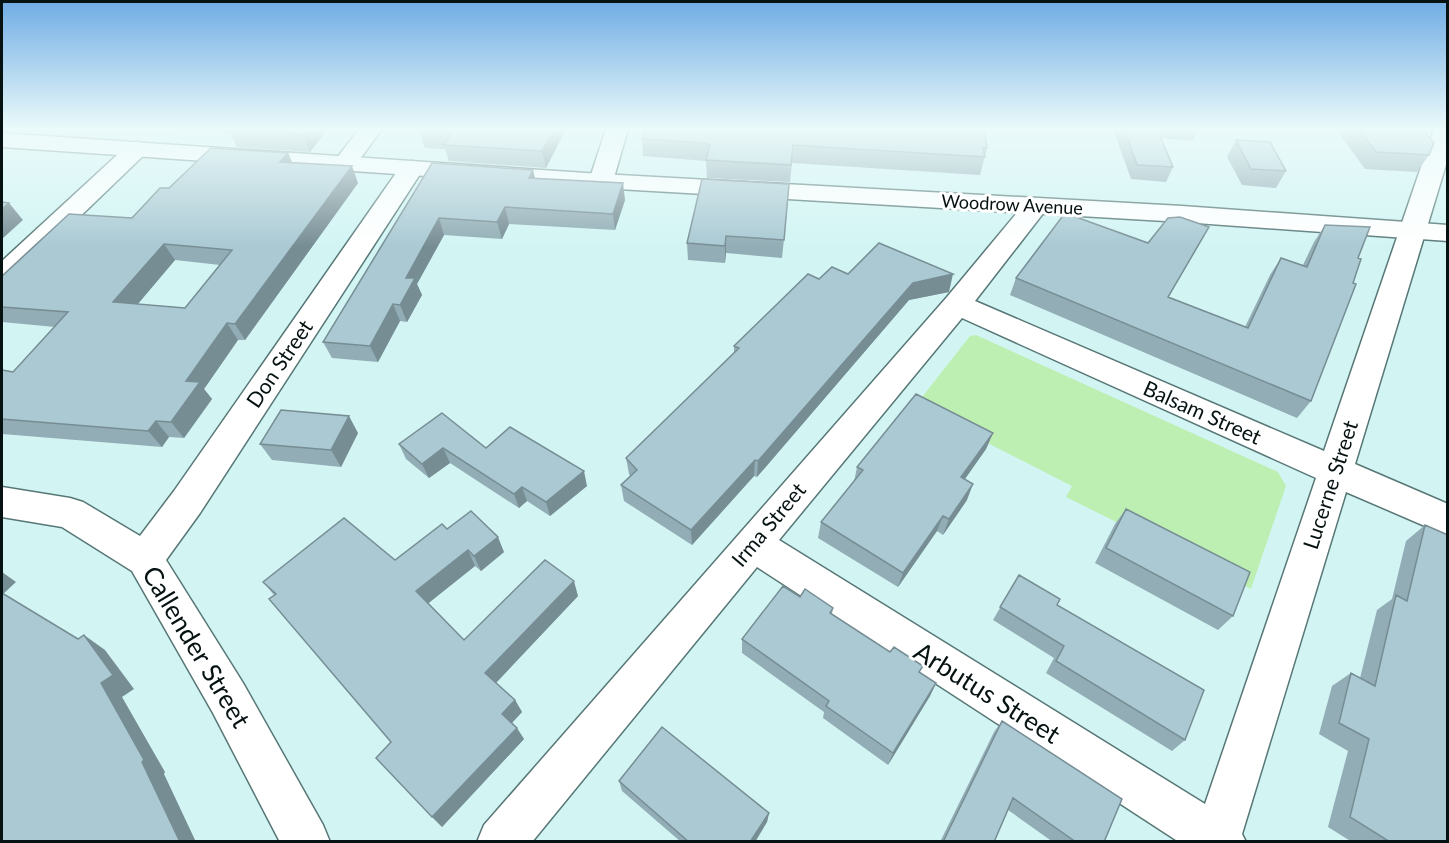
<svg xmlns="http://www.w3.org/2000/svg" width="1449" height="843" viewBox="0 0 1449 843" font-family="Lato,sans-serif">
<rect width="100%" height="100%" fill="#d2f5f4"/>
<path fill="#bdefb2" d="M976,335l302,137 8,14 -35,103 -185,-92 6,-11 -157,-80 55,-70z"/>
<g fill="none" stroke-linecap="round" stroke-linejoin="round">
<g stroke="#577776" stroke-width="3">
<path id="minor" d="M359,129h23l-28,38 -8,2 -8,-2 -4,-5z
M606,129h22l-15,52 -3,5 -9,2 -9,-2 -3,-5z
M1434,129h14v29l-93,306 93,40v32l-102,-44 -104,342 4,8h-67l-422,-275 -225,275h-55l7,-17 463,-528 79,-95 9,-3 9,3 4,5 -73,94 349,150zM962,318l354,160 -111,326 -426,-264z
M137,142l8,2 4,5 -4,5 -133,128 -10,3v-24l127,-117z
M412,161l9,2 3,5 -224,345 -34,47 77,123 80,142 7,17h-50l-67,-129 -81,-142 -70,-44 -60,-10v-30l68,11 13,4 57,34 34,-45 229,-328z"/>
</g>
<g stroke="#577776" stroke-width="3">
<path id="tertiary" d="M2,133l599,41 581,32 266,19v16l-266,-19 -581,-34 -599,-41z"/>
</g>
<use href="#minor" fill="#fff" fill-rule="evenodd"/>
<use href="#tertiary" fill="#fff" fill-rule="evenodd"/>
</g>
<path fill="#92adb5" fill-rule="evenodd" d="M176,129h152l-18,23 -73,-5 -7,-14 -54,-3z
M421,129h145l-20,39 -97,-7 -4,-12 -20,-1 -6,-17z
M1113,129h85l-5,12 -32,-3 12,29 -7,15 -35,-3z
M1336,129h86l7,26 -12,17 -52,-3z
M642,139l345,9 -7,27 -188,-12 -2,19 -83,-4 -1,-17 -63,-5z
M1236,140l50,31 -10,17 -34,-3 -15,-28z
M288,153l4,10 66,20 -113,157h-7l-34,49 8,10 -28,39 -15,-1 -7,10 -160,-13v-64l11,2 42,-45 -53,-5v-46l130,-58 37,-30zM175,260l45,5 -35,43 -47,-4z
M432,163l103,15 90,22 -10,30 -106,-6 -7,15 -58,-4 -27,49 5,11 -15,27 -7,-1 -22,41 -46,-4 -9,-16z
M788,201l-6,57 -56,-5 -1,10 -37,-3 -1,-17z
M1325,225l33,33 -47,143 -14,17 -287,-123 6,-17 132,-35 51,1 -31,53 77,30 25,-52 11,-17 22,7 11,-23z
M848,274l101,18 -40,8 -152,177 -3,-1 -62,69 -68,-44 -3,-16 9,-9 -1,-2 -3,-16 108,-105v-7l85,-67z
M358,433l-17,34 -69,-7 -12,-16z
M993,433l-7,16 -21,30 2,21 -24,35 -6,-4 -39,56 -80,-49 3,-16 33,-40 3,-15z
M399,444l87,4 101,38 -37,30 -23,-15 -8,7 -69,-45 -21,15 -23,-19z
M1126,509l107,107 -15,14 -123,-67 20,-39z
M1425,525l23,317h-96l-24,-15 20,-76 -29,-17 13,-48 19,-13 9,5 17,-68 15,-11 14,-58z
M447,529l57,23 -23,19 -6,-5 -47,37 36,37 114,-44 -82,87 19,17 7,12 -10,11 12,16 -82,88 -51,-85 -117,-147 -11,-13 132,-22z
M1019,575l38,30 128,135 -13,11 -126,-78 8,-15 -61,-38z
M800,597l33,11 -1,6 104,69 -6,13 -42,69 -65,-47 1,-6 -82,-59v-14z
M1002,721l102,121h-51l-45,-32 -14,32h-54l54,-110z
M619,781l150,32 -2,9 -12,20h-74l-59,-51z"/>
<path fill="#778d94" d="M308,129h20l-18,23 -8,-17z
M554,129h12l-20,39 -4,-17z
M288,153l7,16 -15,-7z
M352,166l6,17 -113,157 -10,-16z
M533,170l4,16 -8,-8z
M623,183l2,17 -10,30 -2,-16z
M9,203l14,17 -21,19v-30z
M505,207l4,17 -7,15 -5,-17z
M439,218l5,17 -27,49 5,11 -15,27 -7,-17 6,-27z
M726,236v17l-1,10v-17z
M164,244l11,16 -50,59 -12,-17z
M953,274l-4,18 -40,8 -152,177 1,-16 155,-178z
M393,304l7,17 -22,41 -8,-16z
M227,323l11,17 -34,49 8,10 -28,39 -13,-16 15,-41z
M349,416l9,17 -17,34 -10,-17z
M156,421l13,16 -7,10 -14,-16z
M993,433l-7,16 -31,44 6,-16z
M443,448l7,15 -21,15 -7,-14z
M755,460l-1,16 -62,69 -1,-15z
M584,471l3,15 -37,30 -4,-14z
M973,484l-6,16 -24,35 6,-16z
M522,487l5,14 -8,7 -5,-14z
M943,516l-6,15 -39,56 5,-14z
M498,537l6,15 -23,19 -7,-15z
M468,550l7,16 -50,40 -9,-15z
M2,572l14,10 -14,13z
M574,581l4,15 -85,90 -8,-13z
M84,635l21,15 29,39 -12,8 43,75 -1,2 32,68h-16l-79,-159z
M936,683l-6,13 -42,69 5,-12z
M515,700l7,12 -13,14 -7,-12z
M517,728l7,11 -82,88 -10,-10z
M769,813l-2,9 -12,20h-5z"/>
<path fill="#aac9d3" stroke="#778d94" stroke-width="1.5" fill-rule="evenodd" d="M230,129h78l-6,6 -73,-5z
M421,129h133l-12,22 -98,-6 7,-11 -32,-3z
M645,129h339l3,19h-4l2,9 -192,-12 -2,20 -85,-5 4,-15 -4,-2 -64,-4z
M1124,129h33l16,38 -36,-2z
M1359,129h63l12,14 -5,12 -53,-3z
M1236,140l34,2 16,29 -35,-2z
M211,148l77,5 -8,9 72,4 -117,158 -8,-1 -41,58 14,1 -29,40 -15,-1 -8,10 -146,-12v-49l11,2 55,-60 -66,-5v-31l67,-62 63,4 28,-30h9zM164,244l68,6 -47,58 -72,-6z
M432,163l101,7 -4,8 94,5 -10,31 -108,-7 -8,15 -58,-4 -33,60h9l-15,27 -7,-1 -23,42 -47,-4z
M702,179l87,5 -5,56 -58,-4 -1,10 -38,-3z
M2,202l7,1 -7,6z
M1065,213l83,30 20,-25 12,-1 29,10 -41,70 80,31 33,-70 26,9 18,-42 45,2 -12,31 3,1 -8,24 3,1 -45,117 -295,-123z
M879,243l74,31 -40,9 -155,178 -3,-1 -64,70 -70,-45 16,-15 -11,-12 113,-110 -5,-2 74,-72 11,5 13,-12 16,7z
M916,394l77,39 -32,44 12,7 -24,35 -6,-3 -40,57 -82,-51 42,-52 -6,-3z
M281,410l68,6 -18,34 -71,-6z
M442,413l44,35 24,-21 74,44 -38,31 -24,-15 -8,7 -71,-46 -21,16 -23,-20z
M1126,509l124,63 -17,44 -127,-68z
M471,511l27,26 -24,19 -6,-6 -52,41 48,49 81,-80 29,21 -89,92 30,27 -13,14 15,14 -85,89 -56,-59 15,-16 -122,-143 7,-5 -13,-12 81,-64 51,42 47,-36 5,5z
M1425,525l23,10v307h-58l-40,-25 19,-78 -30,-16 12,-50 24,13 21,-91 11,6z
M1019,575l41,24 -3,6 147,85 -19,50 -129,-79 8,-15 -64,-39z
M783,586l17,11 5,-8 28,19 -3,5 60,39 4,-5 29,19 -4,6 17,11 -43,70 -67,-47 3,-5 -87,-62z
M2,593l76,46 6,-4 29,40 -12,8 43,77 -2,2 38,80h-178z
M1002,721l120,78 -18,43h-28l-63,-44 -19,44h-51z
M662,727l107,86 -19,29h-61l-70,-61z"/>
<linearGradient id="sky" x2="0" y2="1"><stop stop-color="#6face4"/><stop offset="0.52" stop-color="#ebfafa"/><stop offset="1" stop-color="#ebfafa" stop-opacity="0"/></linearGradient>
<rect width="1449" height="247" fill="url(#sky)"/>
<g text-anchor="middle" stroke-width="6" stroke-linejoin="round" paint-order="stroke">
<g font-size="18" fill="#061212" stroke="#fff">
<text transform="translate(1012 205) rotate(3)" y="6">Woodrow Avenue</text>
</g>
<g font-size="21" fill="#061212" stroke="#fff">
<text transform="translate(280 364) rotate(-56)" y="7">Don Street</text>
<text transform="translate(1202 413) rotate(24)" y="7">Balsam Street</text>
<text transform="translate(1331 485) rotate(-72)" y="7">Lucerne Street</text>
<text transform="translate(769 525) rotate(-50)" y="7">Irma Street</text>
</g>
<g font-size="26" fill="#061212" stroke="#fff">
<text transform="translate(196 647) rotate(59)" y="9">Callender Street</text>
<text transform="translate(987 693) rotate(32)" y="9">Arbutus Street</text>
</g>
</g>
<rect width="1449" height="843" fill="none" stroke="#061212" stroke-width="6"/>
</svg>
